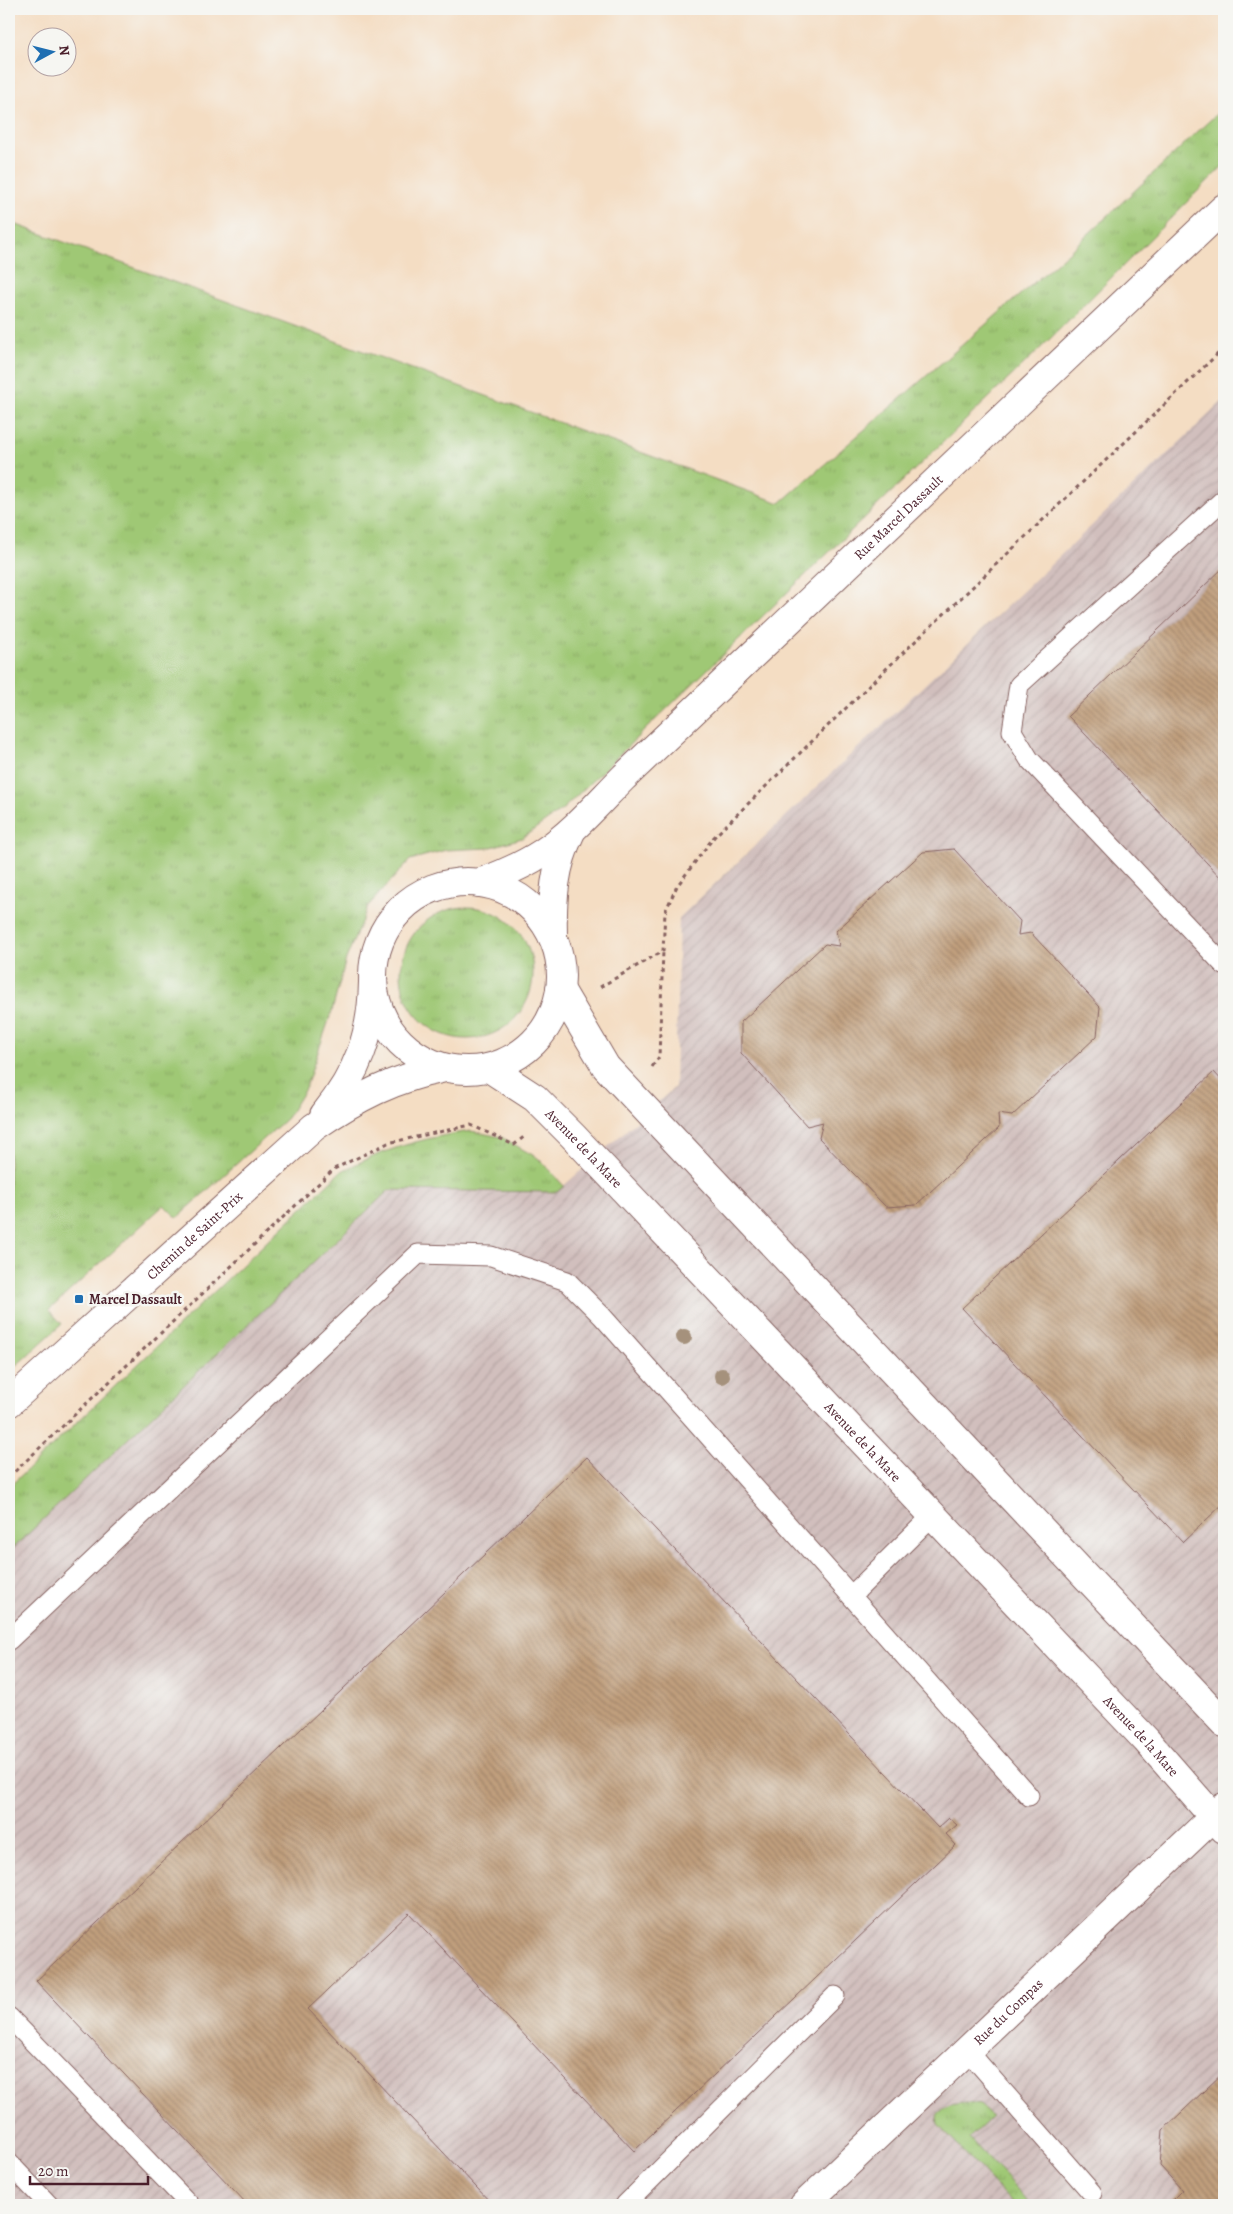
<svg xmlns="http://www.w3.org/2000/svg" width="1233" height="2214" viewBox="0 0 1233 2214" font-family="Alegreya,serif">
<defs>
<pattern id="industrial-furrows" width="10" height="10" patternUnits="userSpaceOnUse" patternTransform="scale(1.25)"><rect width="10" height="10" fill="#d1bfbd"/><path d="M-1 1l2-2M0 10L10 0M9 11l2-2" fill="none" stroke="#b5a4a3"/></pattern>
<pattern id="grass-tufts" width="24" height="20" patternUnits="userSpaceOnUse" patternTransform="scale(1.25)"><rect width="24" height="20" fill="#9fc874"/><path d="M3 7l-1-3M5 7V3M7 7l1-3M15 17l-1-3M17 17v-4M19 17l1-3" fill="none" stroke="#8aab65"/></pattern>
<pattern id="building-back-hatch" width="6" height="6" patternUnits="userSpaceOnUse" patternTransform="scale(1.25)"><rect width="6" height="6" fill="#c09f7d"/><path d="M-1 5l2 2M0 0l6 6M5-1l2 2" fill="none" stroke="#9e8167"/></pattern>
</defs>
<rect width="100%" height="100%" fill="#f6f6f2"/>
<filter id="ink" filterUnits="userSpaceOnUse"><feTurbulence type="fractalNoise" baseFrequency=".02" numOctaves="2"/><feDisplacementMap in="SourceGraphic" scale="10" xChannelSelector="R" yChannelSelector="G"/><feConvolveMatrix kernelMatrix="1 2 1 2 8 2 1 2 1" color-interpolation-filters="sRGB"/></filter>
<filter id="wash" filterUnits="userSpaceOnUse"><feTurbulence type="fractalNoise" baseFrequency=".0096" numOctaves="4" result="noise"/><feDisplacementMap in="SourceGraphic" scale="20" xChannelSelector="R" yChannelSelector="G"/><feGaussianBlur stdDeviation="1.12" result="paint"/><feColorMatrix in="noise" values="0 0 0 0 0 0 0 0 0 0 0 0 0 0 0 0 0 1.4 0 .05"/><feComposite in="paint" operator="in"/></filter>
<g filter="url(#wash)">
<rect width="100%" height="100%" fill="#f4ddc3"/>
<path fill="url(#industrial-furrows)" d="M1224,400v1805h-1215v-653l380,-362 168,2 118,-105 4,-169z"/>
<path fill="url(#grass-tufts)" stroke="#747450" d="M1224,107v58l-171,171 -490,473 -41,29 -34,10 -42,2 -36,10 -42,46 -22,53 -14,52 -26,76 -19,31 -110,100 -13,-13 -115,105 13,14 -53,48v-1150l771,281 287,-249z
M401 973a66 66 0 1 1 132 0a66 66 0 1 1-132 0Z
M471,1131l30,6 37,21 26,28 -7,6 -168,-2 -380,362v-65l331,-315c45,-23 81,-34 131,-41z
M967,2103l13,2 12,11 -23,22 63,67h-18l-76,-80 -1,-8c7,-13 16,-13 30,-14z"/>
<g id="blocks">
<path fill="url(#building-back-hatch)" d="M1224,567v314l-156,-165z
M954,849l66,72 -2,14 13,-2 69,74 -3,29 -85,80 -14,-2 1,14 -83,77 -30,2 -67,-69 4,-16 -16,4 -66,-73v-31l84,-78 14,2 -3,-15 87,-79z
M1214,1072l10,11v420l-41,39 -221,-234z
M587,1457l351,371 11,-10 8,7 -11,9 10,11 -322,306 -225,-238 -101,96 185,196h-245l-212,-224z
M1224,2072v133h-57l15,-15 -22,-24 3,-36z"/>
</g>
</g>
<g filter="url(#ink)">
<use href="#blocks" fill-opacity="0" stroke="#866260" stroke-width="1"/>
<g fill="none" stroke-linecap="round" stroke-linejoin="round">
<g stroke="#866260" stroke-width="21">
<path id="service" d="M1224,499l-205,186 -7,46 17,28 195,206
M851,1596l82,-81
M9,1640l409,-386 73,2 76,25 35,35 427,480
M9,2017l181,188
M967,2050l125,143
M9,2163l40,42
M625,2205l210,-209"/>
</g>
<g stroke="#866260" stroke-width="30">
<g id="minor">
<path d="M324,1115c34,-42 48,-80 49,-133"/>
<path id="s1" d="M9,1403l305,-276c42,-29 80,-49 131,-59"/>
<path id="s2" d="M804,2205l420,-398"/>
</g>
</g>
<g stroke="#866260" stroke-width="30">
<g id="tertiary">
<circle cx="467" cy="976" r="94"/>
<path id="s3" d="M479,883c22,-8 43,-17 63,-30 31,-20 56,-50 82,-76l600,-569"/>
<path d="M553,937c-1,-37 1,-71 18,-105"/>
<path d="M560,989l46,78 618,656"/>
<path id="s4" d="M489,1068l46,30 38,38 573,604 78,89"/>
</g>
</g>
<path stroke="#866260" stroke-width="3" stroke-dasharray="4 4" stroke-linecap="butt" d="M600,987l63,-36 2,-39 12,-26 37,-49 171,-167 339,-322
M652,1067l7,-10 4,-106
M9,1477l325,-308 54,-26 83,-18 43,20 11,-9"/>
<use href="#service" stroke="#fff" stroke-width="19"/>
<use href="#minor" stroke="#fff" stroke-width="28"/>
<use href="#tertiary" stroke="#fff" stroke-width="28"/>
</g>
<g fill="#a5917c">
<circle cx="684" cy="1337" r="8"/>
<circle cx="722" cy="1376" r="8"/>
</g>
</g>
<rect fill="#1f6fb2" stroke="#f6f6f2" stroke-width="2" x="74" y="1294" width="10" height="10" rx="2.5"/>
<g text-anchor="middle" stroke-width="5" stroke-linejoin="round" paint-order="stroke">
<g font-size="14" fill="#4a1f2b" stroke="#f6f6f2">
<text dy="5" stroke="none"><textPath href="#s3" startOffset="560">Rue Marcel Dassault</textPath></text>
<text dy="5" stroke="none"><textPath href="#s4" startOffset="125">Avenue de la Mare</textPath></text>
<text dy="5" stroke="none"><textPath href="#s1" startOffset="250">Chemin de Saint-Prix</textPath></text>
<text dy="5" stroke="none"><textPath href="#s4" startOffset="530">Avenue de la Mare</textPath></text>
<text dy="5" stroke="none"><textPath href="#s4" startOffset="935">Avenue de la Mare</textPath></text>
<text dy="5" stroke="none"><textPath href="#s2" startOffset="281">Rue du Compas</textPath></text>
</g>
<g font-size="14" font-weight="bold" fill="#4a1f2b" stroke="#f6f6f2" text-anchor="start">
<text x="89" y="1304">Marcel Dassault</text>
</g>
</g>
<rect width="1233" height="2214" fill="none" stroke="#f6f6f2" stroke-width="30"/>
<g transform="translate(52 52) rotate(83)"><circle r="24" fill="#f6f6f2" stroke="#b1a0a2"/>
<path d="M0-4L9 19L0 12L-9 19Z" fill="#1f6fb2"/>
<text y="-8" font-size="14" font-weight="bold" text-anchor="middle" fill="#4a1f2b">N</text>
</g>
<path d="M30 2176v8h118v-8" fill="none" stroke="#4a1f2b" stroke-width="2.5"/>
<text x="38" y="2176" font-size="15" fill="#4a1f2b" stroke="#f6f6f2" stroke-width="4" paint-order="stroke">20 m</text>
</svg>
